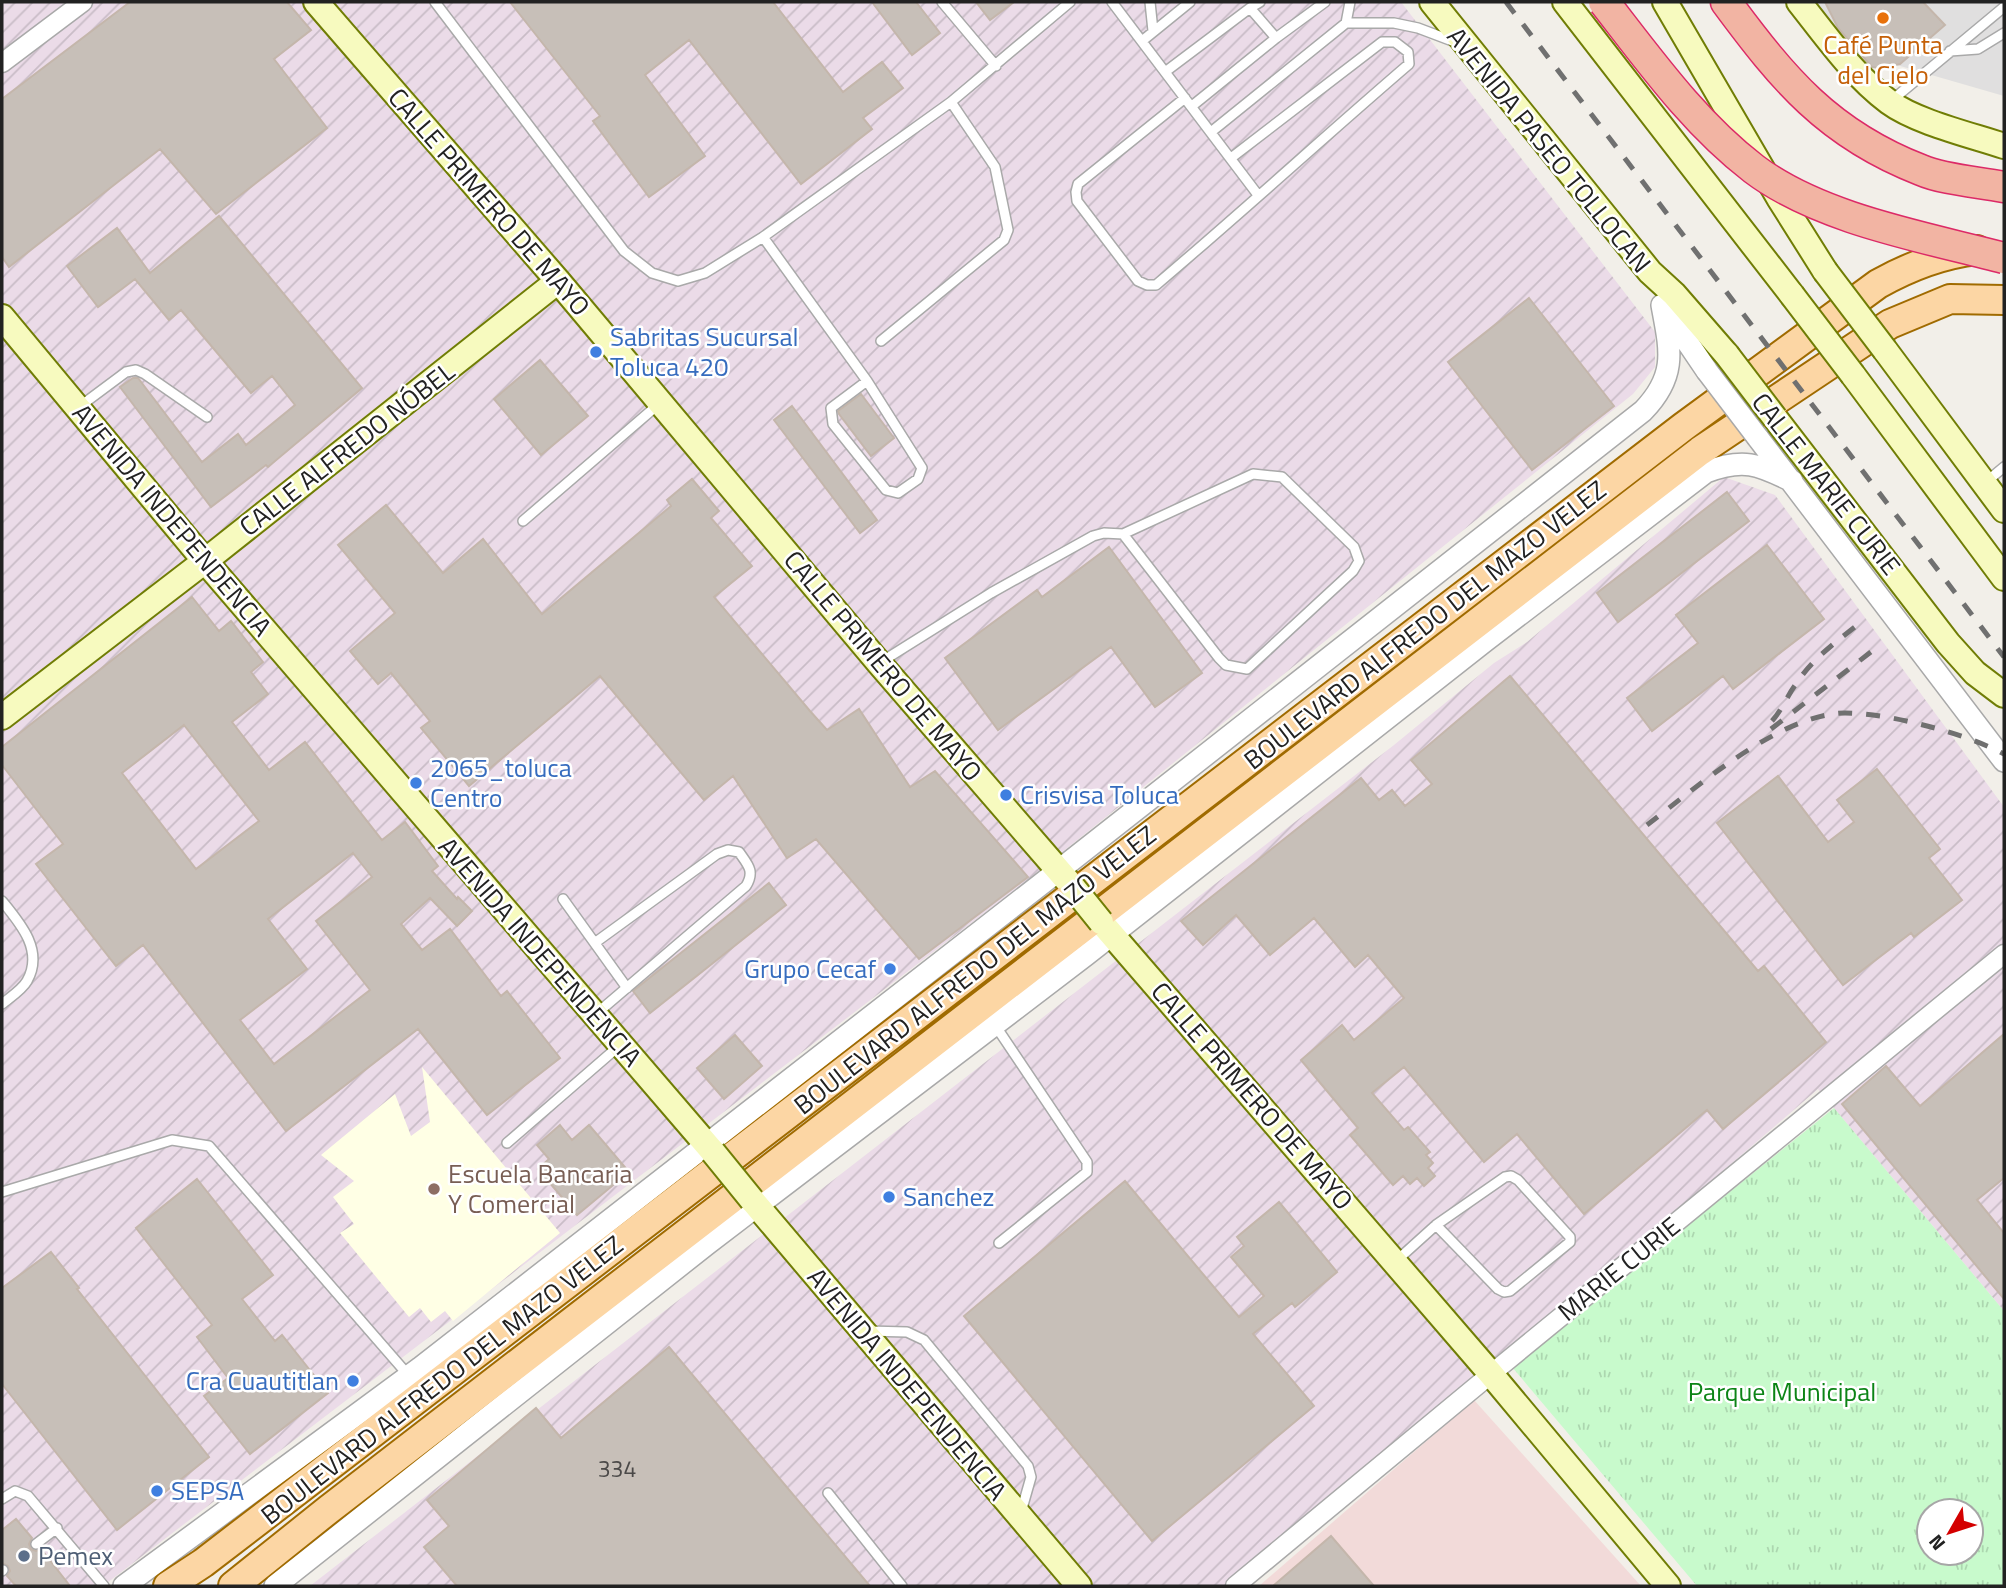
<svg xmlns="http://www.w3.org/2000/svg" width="2006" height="1588" viewBox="0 0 2006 1588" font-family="'Titillium Web',sans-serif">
<defs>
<pattern id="industrial-furrows" width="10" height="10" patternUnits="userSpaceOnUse" patternTransform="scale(1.75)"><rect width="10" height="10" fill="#ebdbe8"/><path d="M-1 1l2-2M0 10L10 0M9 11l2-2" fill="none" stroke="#c9bcc7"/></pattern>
<pattern id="park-tufts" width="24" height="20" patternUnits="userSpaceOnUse" patternTransform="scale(1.75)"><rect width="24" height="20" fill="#c8facc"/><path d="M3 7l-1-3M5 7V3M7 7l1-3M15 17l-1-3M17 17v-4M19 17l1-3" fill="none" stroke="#acd6af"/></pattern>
</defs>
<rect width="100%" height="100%" fill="#f2efe9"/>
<path fill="#e0dfdf" d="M1803,2h201v94l-166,-48z"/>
<path fill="#f2dad9" d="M1474,1400l167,186h-382z"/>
<path fill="url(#industrial-furrows)" d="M2,2h1399l254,330v35l-22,27 -608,488 -922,704h-101z
M1724,477l51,18 229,312v504l-186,-222 -576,497h-932l1084,-841 100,-82 33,-21z"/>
<path fill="#ffffe5" d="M422,1067l138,166 -107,88 -8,-10 -14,11 -11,-14 -11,9 -69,-84 14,-9 -21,-27 21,-16 -33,-26 74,-61 16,42 19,-14z"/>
<path fill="url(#park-tufts)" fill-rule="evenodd" d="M1834,1108l170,203v275h-307l-185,-219zM1929,1511h42v42h-42z"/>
<path fill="#c7bfb8" stroke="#c4b6ab" stroke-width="2" fill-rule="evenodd" d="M130,2h157l24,28 -37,29 53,69 -111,86 -56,-65 -151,118 -7,-10v-158z
M510,2h263l70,90 39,-30 21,26 -40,30 9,11 -71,55 -112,-144 -44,35 60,81 -56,41 -56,-76 7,-5z
M872,2h44l24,31 -28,22z
M976,2h38l-24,18z
M1825,2h98l22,23 -45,39 -19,4 -9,-1 -34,-39z
M219,216l143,172 -94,79 -2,-2 -55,42 -91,-120 13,-9h5l64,84 36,-28 8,11 49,-40 -23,-29 -21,17 -70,-83 -12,10 -34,-41 -37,28 -31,-41 50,-38 33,45z
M1529,298l85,108 -82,64 -84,-108z
M540,360l48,56 -47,39 -47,-56z
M861,394l33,44 -23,18 -32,-42 -1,-3z
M792,406l85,114 -17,13 -86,-113z
M692,479l27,32 -8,7 41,48 -38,31 96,114 17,19 32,-21 51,78 25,-16 93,106 -109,82 -103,-120 -29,19 -54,-82 -29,24 -104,-124 -131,110 -48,-58 9,-7 -39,-48 -13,11 -28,-33 45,-38 -57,-68 48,-40 57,68 40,-34 59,75 129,-108 -4,-6z
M1727,492l22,29 -131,101 -21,-29z
M1767,545l57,74 -91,70 -10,-13 -71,55 -25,-33 71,-55 -22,-28z
M1109,547l93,126 -47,34 -44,-60 -113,83 -53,-72 92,-68 5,7z
M192,597l27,34 12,-10 32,41 -12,10 17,22 -36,28 37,48 36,-28 77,98 23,-18 33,44 -6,5 25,28 1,-2 14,14 -15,15 -27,-28 -29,26 21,26 28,-21 51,67 6,-5 53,67 -73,57 -69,-86 -132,102 -143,-186 -27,21 -80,-102 27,-20 -61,-79v-18zM184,725l75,96 -63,48 -74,-96zM353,853l19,24 -56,44 54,69 -96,74 -34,-44 67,-51 -39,-50z
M1510,676l248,295 6,-5 62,76 -103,87 -16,-19 -123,104 -67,-80 -33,28 -80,-95 -32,26 32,37 4,-3 22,25 -4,3 7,8 -5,5 7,8 -11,10 -7,-8 -7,6 -7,-8 -10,9 -43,-50 8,-7 -57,-68 41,-35 12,15 50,-42 -36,-43 -13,12 -41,-49 -44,37 -34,-40 -33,30 -22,-24 180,-143 18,22 13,-10 13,16 27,-22 -21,-24z
M1877,769l63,80 -11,9 33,42 -48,37 -3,-4 -68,52 -126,-162 61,-47 50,66 26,-20 -17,-22z
M769,883l17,22 -136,108 -17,-22z
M2004,1034v144l-27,22 27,33v66l-162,-195 44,-38 34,40z
M735,1035l27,31 -38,33 -27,-31z
M560,1125l12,15 17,-15 40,47 -52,43 -39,-46 11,-10 -12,-14z
M197,1179l76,96 -31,24 33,42 7,-6 46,58 -78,61 -46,-58 24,-18 -31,-41 15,-12 -76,-97z
M1125,1181l114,136 25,-21 -33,-39 13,-11 -7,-9 42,-35 58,70 -42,35 -3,-4 -39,31 61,72 -162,135 -188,-225z
M51,1252l28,36 -2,1 132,168 -92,73 -115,-146v-96z
M669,1347l201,239h-413l-33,-39 25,-21 -22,-26 109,-92 25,30z
M16,1519l16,19 -3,6 2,5 5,2 5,-2 29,37h-54l-9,-10 3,-5 -2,-5 -6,-3v-33z
M1331,1536l43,50h-101z"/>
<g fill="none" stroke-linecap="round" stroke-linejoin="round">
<g stroke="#a9a9a9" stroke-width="12">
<path id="service" d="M435,2l189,249 28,22 26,8 27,-8 58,-36 188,-135 119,-100
M942,2l54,64
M1112,2l146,193
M1150,2l3,29
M1250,8l10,-6
M1346,23l4,-21
M1276,38l49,-36
M1142,41l48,-39
M1950,51l28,-2 26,-16
M1165,72l85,-64 26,30 -84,68
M1185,98l-107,86 -2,8 1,9 61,80 9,4h9c85,-72 168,-148 253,-221l-1,-12 -13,-10h-13l-151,116
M1891,101l113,-94
M1211,132l135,-109h48l24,5 37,14
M763,237l104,144 55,87 -4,11 -20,14 -12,-3 -53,-66 -2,-16 36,-27
M881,341l123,-101 4,-10 -13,-63 -44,-65
M79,407l47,-35 10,-2 9,4 62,43
M1986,482l18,-15
M523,521l137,-118
M881,662l110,-69 102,-57 11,-3 19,1 96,124 7,7 21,4 106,-98 6,-10 -5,-14 -72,-70 -29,-3 -130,60
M563,899l64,89
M2,901c19,23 42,50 25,80 -5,9 -18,17 -25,23
M596,942l121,-88 11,-4 11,2c9,13 16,19 7,34l-150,128
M995,1025l92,137v10l-88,71
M507,1143l112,-97
M2,1192l170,-52 37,6 200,230
M1395,1262l41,-37 69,-48 6,-1 7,4 52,57v5l-60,49 -6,1 -6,-3 -62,-64
M868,1331l39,1 17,8 104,126 3,11 -10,35
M828,1493l74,93
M2,1499l13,-8 13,5 76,90
M36,1544l21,-16
M2,1571l1,-1"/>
</g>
<g stroke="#a9a9a9" stroke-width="21">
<path id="minor" d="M2,63l81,-61
M1235,1586l256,-212 513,-420"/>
</g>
<g stroke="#a9a9a9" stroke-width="24">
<path id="tertiary" d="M1669,315l38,56
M1758,438l246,323
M124,1586l296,-218 638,-497 585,-460c35,-36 27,-62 19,-106
M275,1586l432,-342 379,-289 399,-314 221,-169c37,-14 52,-8 86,9"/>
</g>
<g stroke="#707d05" stroke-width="28">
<path id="secondary" d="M316,2l242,279 321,382 193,223
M1432,2l218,270 24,22 53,61
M1565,2l227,293
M1665,2l114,196 46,73
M1799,2c27,34 54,73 90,100 27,20 82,33 115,44
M2,317l203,244 508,591
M1885,350l119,160
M1853,375l151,203
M1775,418l173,225 27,30 29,22
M2,717l203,-156 353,-280
M1101,922l390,452 177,212
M752,1200l327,386"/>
</g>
<g stroke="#a06b00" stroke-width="32">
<path id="primary" d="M168,1586l35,-23 1480,-1136 195,-143c32,-18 63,-30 99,-34
M233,1586l95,-76 1372,-1059 190,-127 60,-25 54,1"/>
</g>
<g stroke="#dc2a67" stroke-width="33">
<path id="trunk" d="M1726,2c57,77 102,132 195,168 23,10 58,12 83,17"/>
</g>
<use href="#service" stroke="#fff" stroke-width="9"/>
<use href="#minor" stroke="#fff" stroke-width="18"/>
<use href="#tertiary" stroke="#fff" stroke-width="21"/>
<use href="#secondary" stroke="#f7fabf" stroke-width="24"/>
<use href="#primary" stroke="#fcd6a4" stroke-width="28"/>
<use href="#trunk" stroke="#f2b4a3" stroke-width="30"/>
<path stroke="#707070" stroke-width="5" stroke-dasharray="14 14" stroke-linecap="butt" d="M1506,2l498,655
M1772,721c10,-11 15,-25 24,-37 16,-25 41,-43 64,-61
M1771,729l109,-84
M1647,825c50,-38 133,-111 198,-112 24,0 50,5 74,11 29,7 58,16 85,30"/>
<g stroke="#a9a9a9" stroke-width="24" stroke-linecap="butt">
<path id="tertiary-bridge" d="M1707,371l51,67"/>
</g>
<g stroke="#707d05" stroke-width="28" stroke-linecap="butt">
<path id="secondary-bridge" d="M1825,271l60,79
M1792,295l61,80
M1727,355l48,63
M1072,886l29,36
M713,1152l39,48"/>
</g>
<g stroke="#dc2a67" stroke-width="33" stroke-linecap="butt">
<path id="trunk-bridge" d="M1604,2c46,59 90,121 150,167 66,50 170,68 250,89"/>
</g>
<use href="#tertiary-bridge" stroke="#fff" stroke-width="21"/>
<use href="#secondary-bridge" stroke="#f7fabf" stroke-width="24"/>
<use href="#trunk-bridge" stroke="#f2b4a3" stroke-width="30"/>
</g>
<circle fill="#e8710a" stroke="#fff" stroke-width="2.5" cx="1883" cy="18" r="7"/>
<g fill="#3f7fe0" stroke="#fff" stroke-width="2.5">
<circle cx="596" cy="352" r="7"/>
<circle cx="416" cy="783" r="7"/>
<circle cx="1006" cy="795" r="7"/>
<circle cx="890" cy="969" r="7"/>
<circle cx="889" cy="1197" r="7"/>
<circle cx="353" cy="1381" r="7"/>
<circle cx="157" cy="1491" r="7"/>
</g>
<circle fill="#8d6e63" stroke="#fff" stroke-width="2.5" cx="434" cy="1189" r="7"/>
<circle fill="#5c6f8a" stroke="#fff" stroke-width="2.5" cx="24" cy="1556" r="7"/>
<g text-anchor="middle" stroke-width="5" stroke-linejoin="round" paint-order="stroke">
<g font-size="23" fill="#4b4948">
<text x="617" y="1477">334</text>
</g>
<g font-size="26" fill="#c56008" stroke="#fff">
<text x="1883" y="54">Café Punta<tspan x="1883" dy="30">del Cielo</tspan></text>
</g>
<g font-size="26" fill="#222" stroke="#fff">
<text transform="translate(1549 150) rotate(51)" y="9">AVENIDA PASEO TOLLOCAN</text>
<text transform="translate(489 202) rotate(49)" y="9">CALLE PRIMERO DE MAYO</text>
<text transform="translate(347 449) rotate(-38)" y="9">CALLE ALFREDO NÓBEL</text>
<text transform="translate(1826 484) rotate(52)" y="9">CALLE MARIE CURIE</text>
<text transform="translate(172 520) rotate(50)" y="9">AVENIDA INDEPENDENCIA</text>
<text transform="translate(1425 625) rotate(-38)" y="9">BOULEVARD ALFREDO DEL MAZO VELEZ</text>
<text transform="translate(883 666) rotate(50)" y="9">CALLE PRIMERO DE MAYO</text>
<text transform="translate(540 952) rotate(49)" y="9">AVENIDA INDEPENDENCIA</text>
<text transform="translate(975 970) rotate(-38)" y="9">BOULEVARD ALFREDO DEL MAZO VELEZ</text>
<text transform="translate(1252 1096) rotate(49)" y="9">CALLE PRIMERO DE MAYO</text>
<text transform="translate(1619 1269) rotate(-39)" y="9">MARIE CURIE</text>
<text transform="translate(442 1380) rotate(-38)" y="9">BOULEVARD ALFREDO DEL MAZO VELEZ</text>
<text transform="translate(907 1384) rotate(50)" y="9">AVENIDA INDEPENDENCIA</text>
</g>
<g font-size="26" fill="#366cbe" stroke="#fff" text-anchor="start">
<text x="610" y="346">Sabritas Sucursal<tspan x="610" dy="30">Toluca 420</tspan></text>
<text x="430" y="777">2065_toluca<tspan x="430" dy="30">Centro</tspan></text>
<text x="1020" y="804">Crisvisa Toluca</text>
<text x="876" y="978" text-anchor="end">Grupo Cecaf</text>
<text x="903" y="1206">Sanchez</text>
<text x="339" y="1390" text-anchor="end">Cra Cuautitlan</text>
<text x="171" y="1500">SEPSA</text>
</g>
<g font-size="26" fill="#785e54" stroke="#fff" text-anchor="start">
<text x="448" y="1183">Escuela Bancaria<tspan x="448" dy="30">Y Comercial</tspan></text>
</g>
<g font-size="26" fill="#0c8416" stroke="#fff">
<text x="1782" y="1401">Parque Municipal</text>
</g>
<g font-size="26" fill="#4e5e75" stroke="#fff" text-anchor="start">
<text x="38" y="1565">Pemex</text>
</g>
</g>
<rect width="2006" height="1588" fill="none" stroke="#222222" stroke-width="7"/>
<g transform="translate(1950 1532) rotate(231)"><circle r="33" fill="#ffffff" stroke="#a7a7a7" stroke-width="2"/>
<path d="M0-5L12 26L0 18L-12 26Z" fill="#d40000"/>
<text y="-10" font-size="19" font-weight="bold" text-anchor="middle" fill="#222222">N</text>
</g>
</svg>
